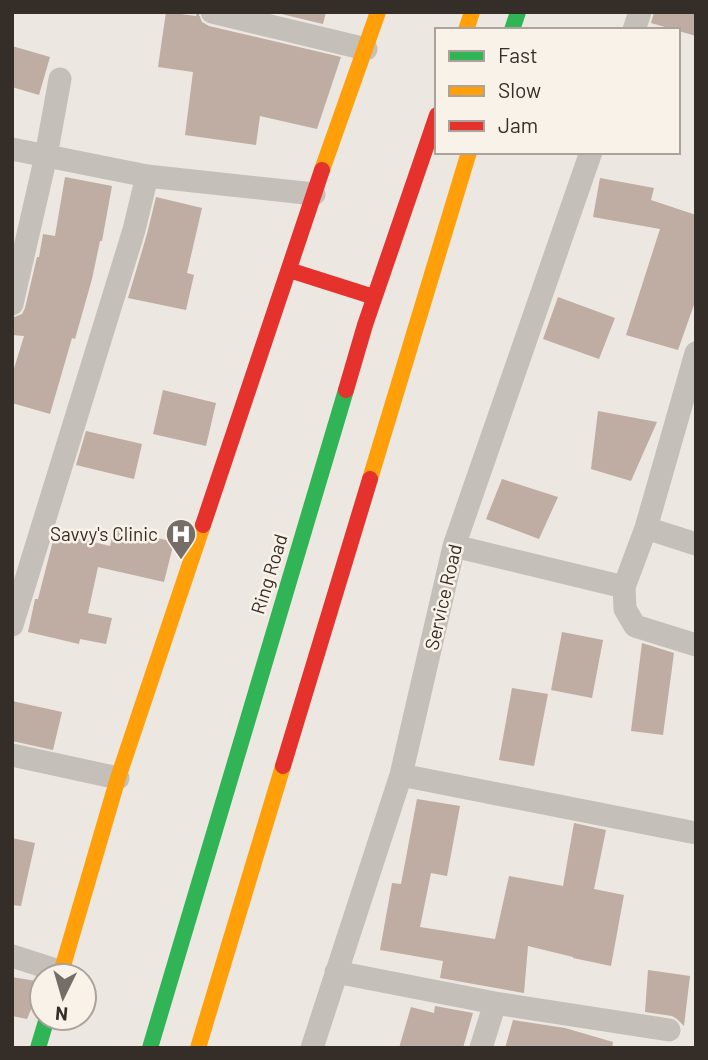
<svg xmlns="http://www.w3.org/2000/svg" width="708" height="1060" viewBox="0 0 708 1060" font-family="Barlow,sans-serif">
<rect width="100%" height="100%" fill="#ece7e0"/>
<path fill="#bfaca2" d="M166,12l30,4 1,-4h1l4,10 7,4 132,31 -24,72 -57,-13 -4,29 -71,-10 8,-63 -35,-5z
M273,12h53l-3,12z
M654,12h42v24l-45,-13z
M12,46l38,11 -11,38 -27,-8z
M65,177l47,9 -10,55h-2l-8,38 -17,60 -3,-1 -22,76 -38,-11v-28l12,-39 -12,-1v-17l10,-4 3,-6 12,-51h2l4,-23 12,2z
M600,178l54,10 -3,12 45,15v84l-18,51 -52,-15 34,-106 -67,-12z
M156,197l46,11 -15,65 7,2 -8,35 -58,-12 19,-64z
M558,297l57,21 -16,41 -56,-20z
M163,390l53,13 -10,43 -53,-12z
M598,411l59,11 -26,59 -40,-12z
M86,431l56,13 -8,35 -58,-14z
M502,479l56,18 -19,42 -53,-20z
M115,525l31,8 -1,2 29,7 -10,40 -66,-15 -10,46 24,5 -6,26 -26,-5 -1,5 -51,-12 7,-33h3l17,-66 55,13z
M562,632l41,8 -11,58 -41,-8z
M642,643l32,10 -11,82 -32,-4z
M512,688l36,6 -14,72 -35,-6z
M12,701l50,11 -9,38 -41,-9z
M417,799l43,7 -13,70 -16,-3 -11,54 75,12 14,-63 54,10 11,-63 32,7 -12,59 30,6 -13,71 -38,-8v-1l-45,-11 -4,47 -84,-15 3,-17 -63,-11 12,-67 9,1z
M12,838l23,5 -14,63 -9,-1z
M648,970l42,6 -6,50 -7,-7 -5,-3 -27,-4z
M12,977l30,5v17l-9,6 -6,14 -15,-3z
M435,1006l38,7 -10,35h-64l12,-41 23,6z
M513,1020l52,8 48,14 -1,6h-107z"/>
<g fill="none" stroke-linecap="round" stroke-linejoin="round">
<path stroke="#c5bfb9" stroke-width="23" d="M212,12l154,37
M634,30l6,-18
M12,149l135,27 167,18
M12,304l34,-148 14,-77
M646,528l50,16
M454,546l170,41 22,-59 50,-175
M624,587l1,22 10,17 61,19
M12,625l122,-395 13,-54
M12,755l106,23
M401,775l295,58
M12,956l50,16
M336,972l159,31 -14,45
M495,1003l174,27
M312,1048l89,-273 53,-229 137,-394"/>
<path stroke="#30b455" stroke-width="16" d="M512,30l6,-18
M38,1048l9,-30
M150,1048l196,-658"/>
<path stroke="#ff9f0a" stroke-width="16" d="M466,30l6,-18
M322,170l56,-158
M370,479l99,-327
M60,976l58,-198 85,-253
M198,1048l85,-282"/>
<path stroke="#e5322d" stroke-width="16" d="M289,270l85,27
M346,390l19,-65 72,-210
M203,525l119,-355
M283,766l87,-287"/>
</g>
<defs>
<g id="hospital-pin" transform="scale(1.575)"><path d="M0 17L-7.5 6A9.5 9.5 0 1 1 7.5 6Z" fill="#756e68" stroke="#f9f2e8"/><path d="M-5-5h3v3.5h4V-5h3V5h-3V1.5h-4V5h-3Z" fill="#fff"/></g>
</defs>
<g fill-rule="evenodd">
<use href="#hospital-pin" x="181" y="534"/>
</g>
<g text-anchor="middle" stroke-width="5" stroke-linejoin="round" paint-order="stroke">
<g font-size="19" fill="#352d28" stroke="#f9f2e8" text-anchor="end">
<text x="158" y="541">Savvy's Clinic</text>
</g>
<g font-size="19" fill="#352d28" stroke="#f9f2e8">
<text transform="translate(269 574) rotate(-73)" y="7">Ring Road</text>
<text transform="translate(443 597) rotate(-77)" y="7">Service Road</text>
</g>
</g>
<rect width="708" height="1060" fill="none" stroke="#352d28" stroke-width="28"/>
<rect x="435" y="28" width="245" height="126" fill="#f9f2e8" stroke="#aba39b" stroke-width="2"/>
<rect x="449" y="51" width="35" height="10" fill="#30b455" stroke="#aba39b" stroke-width="2"/>
<text x="498" y="63" font-size="21" fill="#352d28">Fast</text>
<rect x="449" y="86" width="35" height="10" fill="#ff9f0a" stroke="#aba39b" stroke-width="2"/>
<text x="498" y="98" font-size="21" fill="#352d28">Slow</text>
<rect x="449" y="121" width="35" height="10" fill="#e5322d" stroke="#aba39b" stroke-width="2"/>
<text x="498" y="133" font-size="21" fill="#352d28">Jam</text>
<g transform="translate(63 997) rotate(185)"><circle r="33" fill="#f9f2e8" stroke="#aba39b" stroke-width="2"/>
<path d="M0-5L12 26L0 18L-12 26Z" fill="#756e68"/>
<text y="-10" font-size="19" font-weight="bold" text-anchor="middle" fill="#352d28">N</text>
</g>
</svg>
